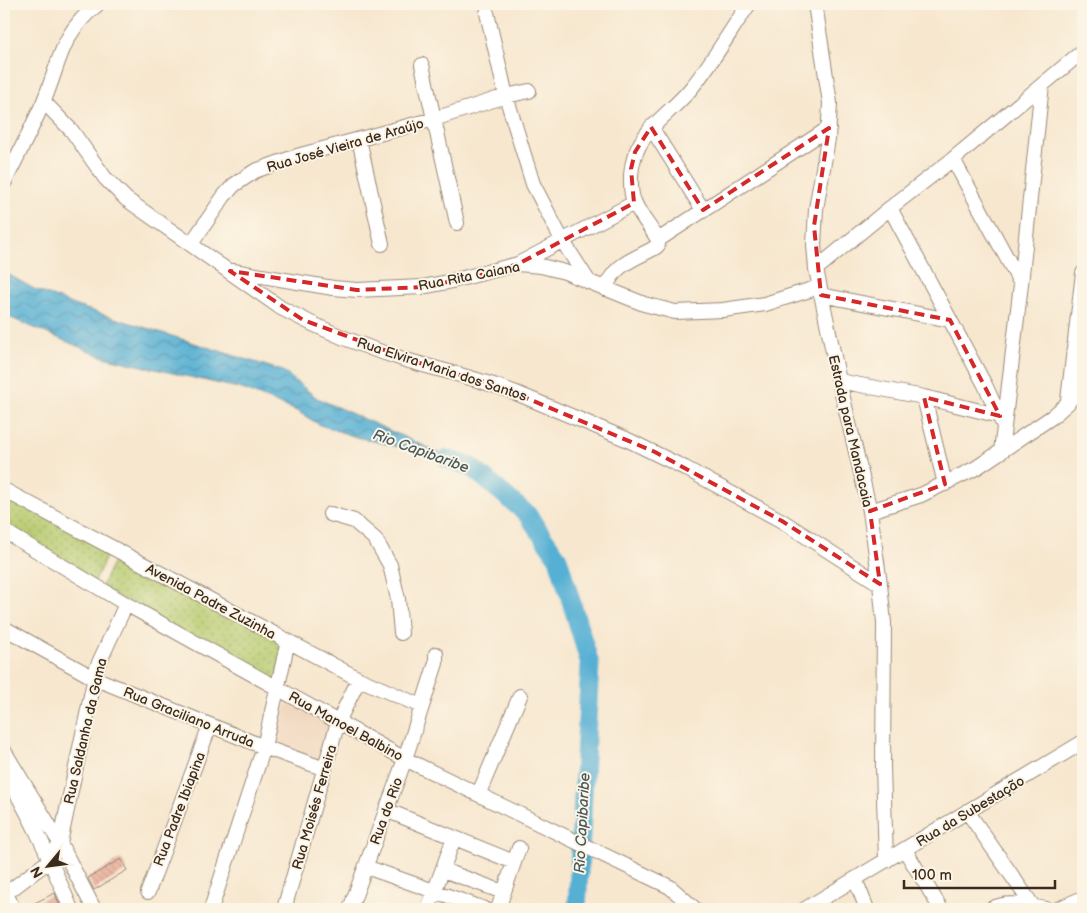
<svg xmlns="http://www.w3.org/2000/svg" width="1087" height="913" viewBox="0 0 1087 913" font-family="'Balsamiq Sans',sans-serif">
<defs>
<pattern id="park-dots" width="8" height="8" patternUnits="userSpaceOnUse" patternTransform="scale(1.25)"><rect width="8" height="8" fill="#b6ca6e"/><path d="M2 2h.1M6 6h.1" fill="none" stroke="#95a45a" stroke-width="1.8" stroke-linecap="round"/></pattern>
<pattern id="water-waves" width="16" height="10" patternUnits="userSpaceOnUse" patternTransform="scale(1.25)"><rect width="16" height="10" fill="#57b0d4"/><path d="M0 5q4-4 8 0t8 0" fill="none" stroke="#498fab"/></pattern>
<pattern id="building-back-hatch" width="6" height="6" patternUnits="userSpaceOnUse" patternTransform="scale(1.25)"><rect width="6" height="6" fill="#e8a793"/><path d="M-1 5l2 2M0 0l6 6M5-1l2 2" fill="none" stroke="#bd8877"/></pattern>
</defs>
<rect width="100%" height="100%" fill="#fcf5e5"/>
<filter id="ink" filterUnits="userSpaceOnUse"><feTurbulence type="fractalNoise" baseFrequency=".02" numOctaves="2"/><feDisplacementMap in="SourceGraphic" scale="10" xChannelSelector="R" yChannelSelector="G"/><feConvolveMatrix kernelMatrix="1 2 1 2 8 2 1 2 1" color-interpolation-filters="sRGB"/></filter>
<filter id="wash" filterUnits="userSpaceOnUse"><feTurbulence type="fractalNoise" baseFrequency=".0096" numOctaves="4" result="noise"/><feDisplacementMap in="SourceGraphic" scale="20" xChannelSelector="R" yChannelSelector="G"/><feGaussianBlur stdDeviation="1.12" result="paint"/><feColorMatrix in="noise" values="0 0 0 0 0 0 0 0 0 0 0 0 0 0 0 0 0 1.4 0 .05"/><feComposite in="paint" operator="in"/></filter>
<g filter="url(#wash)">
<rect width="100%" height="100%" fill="#f7e7cf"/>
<path fill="#f0d5bc" d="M287,703l46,23 -11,39 -49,-23z"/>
<path fill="url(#park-dots)" stroke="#787a46" d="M4,492l106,57 -16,33 -90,-54z
M117,554l169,88 -10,43 -175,-98z"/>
<path fill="url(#water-waves)" stroke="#496d79" d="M4,272l32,18 44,17 203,64 34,27 154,69 -63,-18 -52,-12 -36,-12 -23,-14 -55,-22 -139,-32 -99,-42z"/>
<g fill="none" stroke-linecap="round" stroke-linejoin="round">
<path stroke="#57b0d4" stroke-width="19" d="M447,459l24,8 56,47 31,44 32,106 -13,245"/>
</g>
<g id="blocks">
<path fill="url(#building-back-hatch)" d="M121,859l6,11 -33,20 -6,-12z
M55,893l4,11 -10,5h-27z"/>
</g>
</g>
<g filter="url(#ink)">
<use href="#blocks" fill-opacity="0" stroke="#998876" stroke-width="1"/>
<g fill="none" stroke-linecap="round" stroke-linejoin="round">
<g stroke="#998876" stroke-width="16">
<path id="minor" d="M815,4l15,99 -2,36 -12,70 -2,36 2,24 23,112 31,130 10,73 4,39 -1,144 3,94
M487,13l19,83 27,88 29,56 27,42
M422,65l35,158
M44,102l28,29 33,47 21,21 155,109c39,21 82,39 125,52 37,11 74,19 110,33l110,46 59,29 97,53 98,63
M651,127l52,83
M359,139l23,105
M953,159l68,125
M4,183c13,-26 27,-53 39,-80 18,-42 16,-68 55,-99
M890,208l95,177 18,39
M658,240c-7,-13 -19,-25 -24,-39 -4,-8 -3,-17 -3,-26 3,-45 38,-58 62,-89 21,-26 37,-55 56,-82
M191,244l33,-48 10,-11 21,-14 42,-15 137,-37 72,-23 23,-5
M518,264l116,-61
M816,269l74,-61 63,-49 130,-108
M233,271l100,17 24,2 65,-3 26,-5 70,-18 23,2 24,6 79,32 31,8 48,-2 42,-6 54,-17
M605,289c11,-27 29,-29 51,-42l2,-2v-5l171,-112
M821,295l129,25
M839,381l85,16 76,19
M924,397l21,87
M1068,400l15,-127
M1001,452l20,-168 21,-199
M4,490l355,189 62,27
M870,511l51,-16 55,-27 76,-51 16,-14 15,-22
M330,514l24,7 21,18 15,26 8,34 3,34
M4,531l122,73 279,155 265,128 25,22
M4,628l90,50 170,69 61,22
M4,751l56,92 34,66
M4,773c28,43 47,89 67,136
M479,793l41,-97
M386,810l128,52
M967,811l68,98
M905,850l36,59
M366,867l119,42
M443,870l60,22
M855,879l12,30
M4,888l9,21
M148,892l62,-167
M4,895l46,-35 10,-17 37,-176 29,-63
M211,909l53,-162 24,-106
M284,909l54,-187 21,-43
M350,909l55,-150 31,-96v-9
M428,909l26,-71
M498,909l21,-61
M805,909l278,-167
M991,909c16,-9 38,-3 55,0
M1058,909l25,-11"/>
</g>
<use href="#minor" stroke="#fff" stroke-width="14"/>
</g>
</g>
<path fill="none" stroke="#d62828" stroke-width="4" stroke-dasharray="10 6" stroke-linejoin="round" d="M651,127l52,83 126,-82 -15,98 7,69 129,25 50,96 -76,-19 21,87 -75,27 10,73 -98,-63 -127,-69 -162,-68 -62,-17 -128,-47 -73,-49 127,19 65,-3 52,-10 44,-13 116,-61 -3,-34 4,-17z"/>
<g text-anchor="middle" stroke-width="4" stroke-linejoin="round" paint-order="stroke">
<g font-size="14" fill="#3b2a1e" stroke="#fcf5e5">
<text transform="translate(345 145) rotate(-16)" y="5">Rua José Vieira de Araújo</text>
<text transform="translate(469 276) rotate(-11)" y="5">Rua Rita Caiana</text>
<text transform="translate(442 369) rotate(18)" y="5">Rua Elvira Maria dos Santos</text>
<text transform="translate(851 431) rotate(77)" y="5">Estrada para Mandacaia</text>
<text transform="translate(211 601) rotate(28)" y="5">Avenida Padre Zuzinha</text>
<text transform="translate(189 717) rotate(22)" y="5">Rua Graciliano Arruda</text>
<text transform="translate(346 726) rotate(29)" y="5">Rua Manoel Balbino</text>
<text transform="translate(85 731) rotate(-77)" y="5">Rua Saldanha da Gama</text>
<text transform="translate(314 807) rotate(-74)" y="5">Rua Moisés Ferreira</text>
<text transform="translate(179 809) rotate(-69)" y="5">Rua Padre Ibiapina</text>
<text transform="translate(386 811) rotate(-70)" y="5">Rua do Rio</text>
<text transform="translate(970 811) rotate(-31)" y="5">Rua da Subestação</text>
</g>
<g font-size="15" font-style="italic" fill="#45595e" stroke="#fcf5e5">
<text transform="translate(421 451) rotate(20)" y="5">Rio Capibaribe</text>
<text transform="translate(582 823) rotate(-87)" y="5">Rio Capibaribe</text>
</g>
</g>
<rect width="1087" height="913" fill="none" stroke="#fcf5e5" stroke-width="20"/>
<g transform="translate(48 866) rotate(241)" stroke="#fcf5e5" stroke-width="4" paint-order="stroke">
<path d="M0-4L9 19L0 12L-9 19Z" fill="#3b2a1e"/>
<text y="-8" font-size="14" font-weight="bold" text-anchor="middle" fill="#3b2a1e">N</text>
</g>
<path d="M904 880v8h151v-8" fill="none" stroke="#3b2a1e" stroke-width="2.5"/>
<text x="912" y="880" font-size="15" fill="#3b2a1e" stroke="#fcf5e5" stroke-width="4" paint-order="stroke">100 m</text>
</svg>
